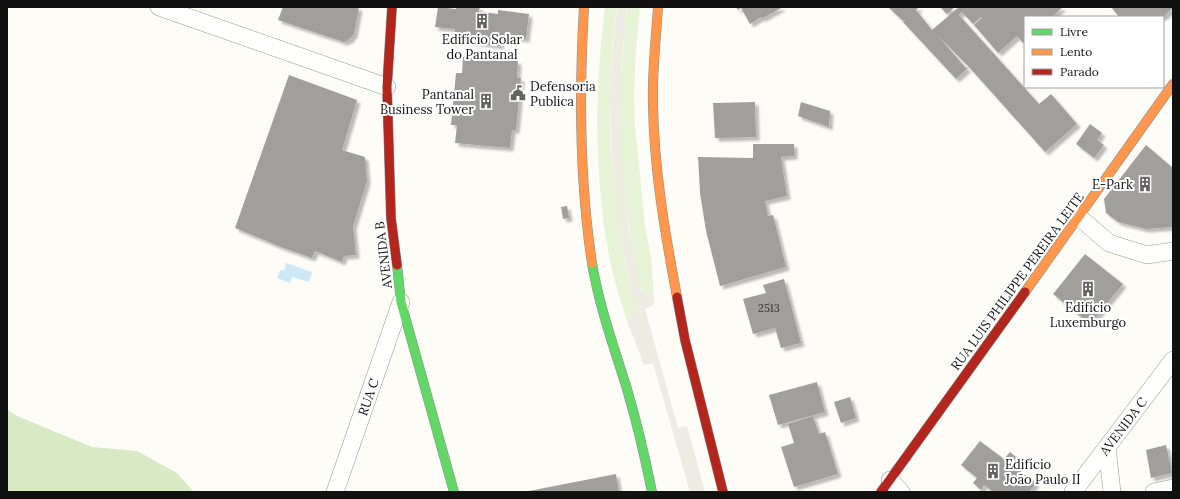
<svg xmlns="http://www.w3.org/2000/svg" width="1180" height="499" viewBox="0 0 1180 499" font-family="Lora,serif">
<defs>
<filter id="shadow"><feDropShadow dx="3.5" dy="3.5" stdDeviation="1" flood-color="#0004"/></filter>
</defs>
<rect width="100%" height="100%" fill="#fdfcf7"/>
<path fill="#e7f3d7" d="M605,7h12c-7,55 -9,112 -4,167 4,46 13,91 21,136l-1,4 -6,7c-7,-23 -15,-47 -19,-71 -14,-77 -13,-165 -3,-243z
M627,7h13l-4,43 -2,45 1,30 10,101 6,31 3,41 -11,-6 -4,-7c-11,-62 -21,-124 -19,-187 1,-31 4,-61 7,-91z"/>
<path fill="#d8eac5" d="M7,409l10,7 75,31 45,4 40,22 17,19h-187z"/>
<path fill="#edebe2" d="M617,7h10l-5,46 -2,67 3,53 6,57 12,60 2,2 11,6v7l-9,4 33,119 9,-2 18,66h-15l-37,-129 -9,2 -17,-44 6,-7 1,-4 -17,-97 -4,-40 -2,-44 -1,-33 2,-34z"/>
<path fill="#cde8f7" d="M286,263l26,9 -3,10 -17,-5 -2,6 -13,-5 3,-8 4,1z"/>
<path fill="#a19f9c" filter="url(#shadow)" d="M283,7h76l-5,27 -4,5 -6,3 -66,-22z
M438,7l18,2v-2h24l-2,8 5,1v-4l15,2v-4l31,4 -3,25 -15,-2 -1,3 -9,-1 -1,7 -26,-4 1,-3 -5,-1v-1l-5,-1v4l-11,-2 1,-9 -20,-2z
M736,7h47l-20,11 -2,-1 -11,7 -9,-16 -3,2z
M888,7h31l-3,3 16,20 27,-23h104l-11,10h-27v24l-2,2 -6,-7 -19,17 -24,-28 8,-7 -1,-1 -8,7 -11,-12 -3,3 80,89 12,-10 26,30 -32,28 -76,-85 -32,-32 29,33 3,-1 -13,12 -53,-57 4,-4 -4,3z
M940,7h15l-8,7z
M1111,7h62v1l-10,9h-44z
M463,57l55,4 -1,17h4l-5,52h-4l-2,18 -55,-5 2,-18h-6l5,-52h6z
M289,75l68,25 -15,50 23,7 2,24 -14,45 3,29 -12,1 -2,6 -27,-11 -3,7 -31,-11 -46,-19z
M755,102l1,35 -41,1 -2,-35z
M801,102l29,9 -1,16 -31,-11z
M1090,124l12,9 -5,7 7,5 -10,13 -18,-14z
M753,144h41v12l-13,1 6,39 -22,5 3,15 5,-1 13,52 -66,19 -14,-55 -6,-38 -2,-36 55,1z
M1146,145l27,23v59l-27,2 -28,-7 -12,-9 -2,-14z
M567,206l2,12 -6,1 -2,-12z
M1085,254l38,30 -33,40 -37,-30z
M784,279l17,64 -20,5 -6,-20 -22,6 -10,-35 23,-6 -3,-8z
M817,382l8,30 -47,13 -9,-30z
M850,397l6,21 -15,5 -7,-21z
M813,416l6,18 6,-2 13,42 -44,13 -13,-40 13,-4 -6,-19z
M980,441l24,18 6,-7 6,5 -5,7 25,19 -7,9h-38l1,-1 -8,-6 -3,5 -8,-7 4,-5 -16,-13z
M1166,445l6,28 -21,5 -5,-28z
M616,474l3,18h-89l-1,-1z"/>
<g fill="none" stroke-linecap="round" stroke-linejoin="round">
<g stroke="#979795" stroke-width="18">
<path id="street" d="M159,7l228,80
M1079,217l30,26 38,12 26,-4
M1107,447l5,45
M890,480l11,12
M335,492l66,-190
M1073,492l100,-132
M1154,492l19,-4"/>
</g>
<g stroke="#8e8d8b" stroke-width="10">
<path id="fast" d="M592,263c7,43 22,84 35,126 10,34 18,68 25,103
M397,265l4,37 53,190"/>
</g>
<g stroke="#8e8d8b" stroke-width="10">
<path id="slow" d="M584,7c-5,86 -5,171 8,256
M658,7c-2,32 -6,65 -5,97 1,65 12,129 24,193
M1025,292l148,-208"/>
</g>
<g stroke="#8e8d8b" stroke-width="10">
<path id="jam" d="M392,7l-5,80 4,131 6,47
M677,297l8,43 38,152
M881,492l144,-200"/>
</g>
<use href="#street" stroke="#fffffe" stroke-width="17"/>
<use href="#fast" stroke="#63d668" stroke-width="9"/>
<use href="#slow" stroke="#ff974d" stroke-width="9"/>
<use href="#jam" stroke="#b3261e" stroke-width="9"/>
</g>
<defs>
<g id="building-bare" transform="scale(1.2)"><path d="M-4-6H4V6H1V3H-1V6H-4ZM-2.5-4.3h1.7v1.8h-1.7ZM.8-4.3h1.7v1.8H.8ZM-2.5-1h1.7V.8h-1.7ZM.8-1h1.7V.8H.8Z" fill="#646362" stroke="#fff" stroke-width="2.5" paint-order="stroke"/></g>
<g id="civic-bare" transform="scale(1.2)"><path d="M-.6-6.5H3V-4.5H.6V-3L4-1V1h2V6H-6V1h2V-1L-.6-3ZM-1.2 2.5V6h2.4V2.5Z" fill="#646362" stroke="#fff" stroke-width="2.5" paint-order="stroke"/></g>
</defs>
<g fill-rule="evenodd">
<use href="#building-bare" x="482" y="21"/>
<use href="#civic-bare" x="518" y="93"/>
<use href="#building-bare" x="486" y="101"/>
<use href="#building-bare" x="1145" y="184"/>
<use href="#building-bare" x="1088" y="289"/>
<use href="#building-bare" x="993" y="471"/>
</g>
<g text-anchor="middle" stroke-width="4" stroke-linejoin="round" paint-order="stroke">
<g font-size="11" fill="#353434">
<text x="769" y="312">2513</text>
</g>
<g font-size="13" fill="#111" stroke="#fff">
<text x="482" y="44">Edifício Solar<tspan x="482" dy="15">do Pantanal</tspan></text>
<text x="530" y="91" text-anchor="start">Defensoria<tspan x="530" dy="15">Publica</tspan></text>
<text x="474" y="99" text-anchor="end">Pantanal<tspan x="474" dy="15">Business Tower</tspan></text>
<text x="1133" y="189" text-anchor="end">E-Park</text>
<text x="1088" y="312">Edifício<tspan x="1088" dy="15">Luxemburgo</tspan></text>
<text x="1005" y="469" text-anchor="start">Edifício<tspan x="1005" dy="15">João Paulo II</tspan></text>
</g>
<g font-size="13" fill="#111" stroke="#fff">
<text transform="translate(383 255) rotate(-97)" y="5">AVENIDA B</text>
<text transform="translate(1017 281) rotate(-54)" y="5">RUA LUIS PHILIPPE PEREIRA LEITE</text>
<text transform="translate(368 397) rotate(-71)" y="5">RUA C</text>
<text transform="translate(1123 426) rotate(-53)" y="5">AVENIDA C</text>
</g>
</g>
<rect width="1180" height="499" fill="none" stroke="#111111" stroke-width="16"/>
<rect x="1024" y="16" width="140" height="72" fill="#ffffff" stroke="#a0a0a0"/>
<rect x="1032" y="29" width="20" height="6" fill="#63d668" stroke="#a0a0a0"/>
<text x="1060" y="36" font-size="12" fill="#111111">Livre</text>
<rect x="1032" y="49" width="20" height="6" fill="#ff974d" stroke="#a0a0a0"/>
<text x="1060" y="56" font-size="12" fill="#111111">Lento</text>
<rect x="1032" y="69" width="20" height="6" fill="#b3261e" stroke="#a0a0a0"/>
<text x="1060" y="76" font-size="12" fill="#111111">Parado</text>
</svg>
